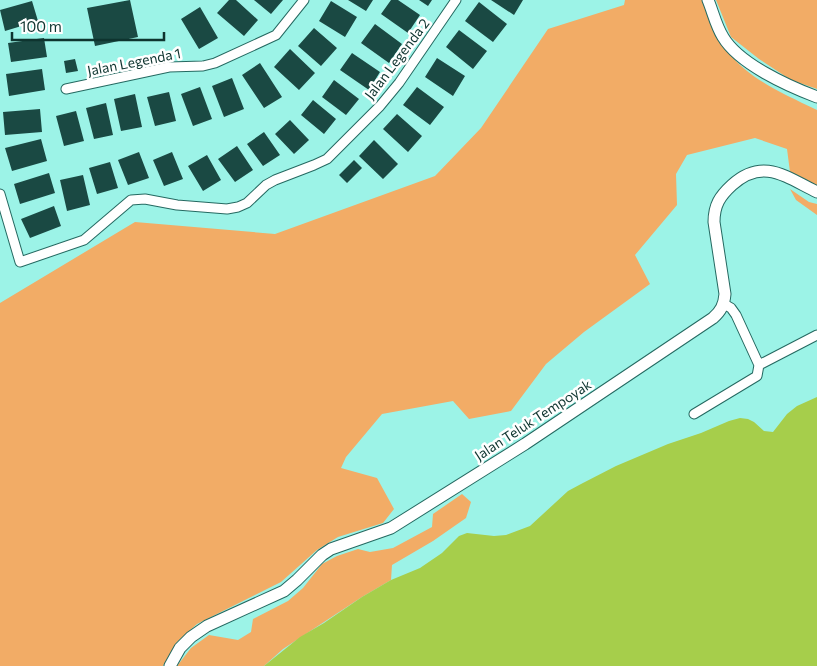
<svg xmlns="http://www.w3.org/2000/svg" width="817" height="666" viewBox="0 0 817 666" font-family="Commissioner,sans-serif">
<rect width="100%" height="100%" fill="#9cf3e7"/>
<path fill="#f2ac66" d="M625,0h78c19,66 55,82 114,110v76l-27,-14 -3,-23 -32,-11 -68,17 -11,19 1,31 -42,50 15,29 -66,48 -38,32 -35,47 -42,8 -16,-18 -71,13 -36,43 -5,11 36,10 17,31 -11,14 -45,14 -21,13 -36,32 -84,42 -20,18 -14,24h-163v-363l135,-81 140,12 160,-58 46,-48 67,-99 76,-24z
M716,0h101v89l-26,-9 -32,-21 -28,-22z
M790,189l19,13 8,2v11l-21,-15z
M462,494l9,8 -5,16 -33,23 -41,24 -1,15 -29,17 -79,52 -19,17h-87l14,-18 18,-13 29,5 13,-8 2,-13 35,-18 15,-13 19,-24 15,-8 21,-7 12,3 23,-4 39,-21 1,-13z"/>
<path fill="#a6ce4b" d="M817,397v269h-553l36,-29 24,-14 38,-26 29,-17 29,-12 22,-15 17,-17 8,-3 27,3 12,-1 24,-9 38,-35 13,-7 35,-18 52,-22 33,-11 28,-12 11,-3 8,1 6,3 10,9 9,1 14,-18 10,-8z"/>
<path fill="#1a4943" d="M130,0l8,37 -43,9 -8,-38z
M229,0h7l22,20 -14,16 -27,-23z
M254,0h29l-12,14z
M348,0h25l-7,11z
M391,0h7l22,15 -12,18 -27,-19z
M419,0h13l-4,6z
M491,0h32l-9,15z
M32,1l6,20 -33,10 -5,-21z
M331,1l26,16 -12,20 -26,-16z
M479,2l28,22 -14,18 -28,-21z
M200,7l18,31 -19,11 -18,-30z
M375,24l27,20 -13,19 -28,-20z
M314,28l23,20 -16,18 -23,-20z
M459,30l28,21 -14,18 -27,-22z
M44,38l3,19 -36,5 -3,-19z
M290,49l25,24 -16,17 -25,-23z
M352,53l28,19 -11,18 -29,-20z
M437,58l28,18 -12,20 -28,-19z
M75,59l3,12 -12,2 -2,-12z
M260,63l22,34 -18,11 -22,-33z
M42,69l3,21 -36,6 -3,-22z
M232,78l12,31 -20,8 -12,-31z
M334,80l25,19 -13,16 -24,-18z
M200,87l12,32 -19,7 -12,-32z
M417,87l27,20 -14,18 -27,-20z
M169,92l7,29 -21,5 -8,-29z
M135,94l7,33 -21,4 -7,-32z
M313,100l23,19 -12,15 -23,-19z
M106,103l7,32 -19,4 -8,-31z
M40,109l2,23 -37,3 -2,-23z
M76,111l8,30 -20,5 -8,-30z
M397,114l25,22 -14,16 -25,-23z
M290,120l19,20 -15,14 -19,-20z
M264,132l16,23 -17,11 -16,-22z
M41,139l6,22 -35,10 -7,-23z
M374,140l24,24 -15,15 -24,-23z
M237,146l16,24 -18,12 -17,-23z
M139,152l10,26 -21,7 -10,-25z
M172,152l11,27 -19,7 -11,-26z
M207,155l14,25 -18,11 -15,-25z
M354,160l8,8 -15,15 -8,-8z
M110,162l8,26 -21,6 -8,-26z
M49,173l6,20 -35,11 -6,-20z
M83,175l7,30 -23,6 -7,-31z
M54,206l7,20 -31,12 -9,-19z"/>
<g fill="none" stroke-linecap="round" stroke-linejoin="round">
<g stroke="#256961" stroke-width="11">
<path id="minor" d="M66,89l103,-22 34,-1 12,-3 61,-28 28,-35
M0,194l20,68 64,-22 47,-40 14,-1 32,6 50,4 11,-2 9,-4 19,-18 9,-5 39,-15 13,-6 53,-53 19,-23 57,-83
M759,365l58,-30
M694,414l63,-38 2,-11 -23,-50 -5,-7 -7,-4"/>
</g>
<g stroke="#256961" stroke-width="13">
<path id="tertiary" d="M708,0c5,12 8,26 15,37 16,27 65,49 94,60
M170,666l10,-18 11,-11 16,-11 77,-35 13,-11 25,-25 9,-6 60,-21 134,-84 188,-126c8,-7 11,-13 12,-24l-11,-72c0,-17 6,-26 18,-37 31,-28 54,-8 85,7"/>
</g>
<use href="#minor" stroke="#fff" stroke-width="9"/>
<use href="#tertiary" stroke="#fff" stroke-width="11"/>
</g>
<g text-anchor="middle" stroke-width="5" stroke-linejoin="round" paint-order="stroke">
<g font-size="14" fill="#0e342f" stroke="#fff">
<text transform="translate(397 59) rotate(-53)" y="5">Jalan Legenda 2</text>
<text transform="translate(134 62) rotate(-11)" y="5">Jalan Legenda 1</text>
<text transform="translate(533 420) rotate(-33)" y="5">Jalan Teluk Tempoyak</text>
</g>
</g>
<path d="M12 32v8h152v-8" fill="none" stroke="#0e342f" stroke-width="2.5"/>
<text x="20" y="32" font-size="15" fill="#0e342f" stroke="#ffffff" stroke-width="4" paint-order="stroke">100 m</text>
</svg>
